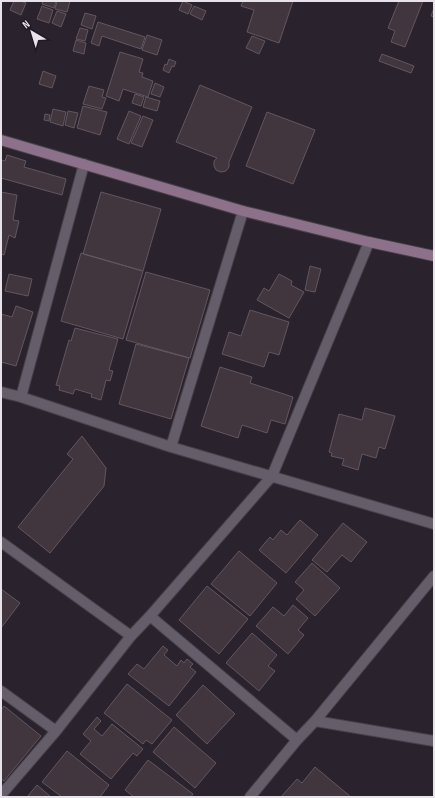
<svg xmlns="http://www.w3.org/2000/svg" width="435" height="798" viewBox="0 0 435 798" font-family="'Sofia Sans Condensed',sans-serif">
<rect width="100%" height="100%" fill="#2a232e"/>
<path fill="#41353e" stroke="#625660" d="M14,1h7l5,2 -5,12 -11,-5z
M43,1h13l-2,7 -12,-4z
M57,1h13l-3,11 -12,-3z
M183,1l9,4 -4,9 -9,-4z
M243,1h50l-14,42 -32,-11 7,-22 -13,-4z
M399,1h24l-18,46 -14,-5 4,-11 -7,-3z
M42,6l11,4 -4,13 -12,-4z
M194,6l12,5 -4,9 -12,-6z
M434,8v9l-3,-1z
M57,11l9,3 -5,13 -9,-4z
M85,13l11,3 -4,13 -11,-4z
M98,22l47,15 -4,12 -39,-13 -3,10 -8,-3z
M80,28l8,2 -3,11 -9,-2z
M147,35l15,5 -5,15 -15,-5z
M252,36l13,5 -6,13 -13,-6z
M76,40l10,3 -2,11 -11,-3z
M120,52l23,7 -4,13 4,1 -1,4 11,4 -5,16 -25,-8 -4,12 -13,-5z
M382,54l32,12 -3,7 -32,-12z
M169,59l7,3 -2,5 -2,-1 -3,7 -6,-3 2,-6 2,1z
M43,71l13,5 -4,12 -13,-4z
M155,83l9,4 -4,10 -9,-3z
M200,85l52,22 -23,55v5l-3,4 -5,1 -5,-2 -2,-4v-5l3,-3 -41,-16z
M89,86l15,4 -2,7 4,1 -4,11 -19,-5z
M135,94l9,3 -3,9 -9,-3z
M146,97l14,4 -3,10 -14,-4z
M83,106l24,6 -7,23 -23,-7z
M53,109l13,3 -3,14 -13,-4z
M68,111l10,2 -4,15 -9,-3z
M129,111l12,5 -12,28 -12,-5z
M267,112l48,18 -22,54 -47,-18z
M45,114l5,1 -1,6 -5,-1z
M143,116l10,4 -11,27 -11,-4z
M7,155l19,6 -2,6 42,12 -4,16 -61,-17v-18l4,1z
M1,192l16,3 -4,25 6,1 -4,17 -6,-3 -5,20 -3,-1z
M101,192l60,17 -18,62 -60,-17z
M81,253l62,18 -20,68 -62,-18z
M310,266l11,3 -6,23 -10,-2z
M146,272l64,18 -20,68 -64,-18z
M9,274l23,5 -4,17 -23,-5z
M279,274l13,7 -1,4 13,7 -15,26 -32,-18 7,-12 5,3z
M16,306l17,6 -17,54 -15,-4v-48l11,3z
M250,310l39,12 -10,33 -10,-3 -5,15 -42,-13 7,-22 12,4z
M75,328l43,11 -9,31 4,1 -3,10 -4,-1 -5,20 -10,-3 1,-3 -17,-5 -2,5 -14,-4 1,-4 -4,-1 13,-45 2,1z
M136,344l53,14 -18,61 -52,-15z
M220,367l32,10 -2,6 43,14 -8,27 -14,-4 -4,13 -25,-8 -4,13 -37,-12z
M365,408l30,8 -10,33 -6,-2 -3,11 -14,-4 -4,16 -16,-5 2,-6 -13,-3 1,-3 -3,-1 10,-38 23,6z
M82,436l24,32 -2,18 -54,67 -32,-26 55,-68 -6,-5z
M300,520l18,15 -32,38 -27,-23 11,-13 3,3 8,-10 6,5z
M343,523l24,19 -16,20 -9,-7 -15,17 -15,-12z
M239,551l38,32 -27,33 -39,-32z
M312,563l28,25 -25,28 -19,-17 8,-9 -9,-8z
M207,586l41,33 -29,35 -40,-34z
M1,589l19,14 -19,25z
M293,605l15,13 -10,12 6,5 -16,19 -32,-28 17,-19 11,9z
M252,633l25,22 -9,11 7,5 -16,20 -33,-28z
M163,646l5,4 -4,5 13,11 4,-6 3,3 3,-4 6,5 -3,3 6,5 -27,34 -41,-32 9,-10 7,5z
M127,684l45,36 -20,24 -6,-4 -3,4 -39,-31z
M203,685l32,29 -28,30 -31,-29z
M4,706l37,30 -37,45 -3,-2v-69z
M97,717l4,4 -7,8 8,7 10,-12 31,25 -6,7 -4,-3 -22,26 -31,-25 11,-13 -8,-7z
M174,727l42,36 -21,25 -42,-36z
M67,751l42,34 -9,12h-38l-20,-15z
M148,760l45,34 -2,3h-57l-9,-7z
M315,767l36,30h-70l16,-18 5,4z
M37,785l14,12h-24z"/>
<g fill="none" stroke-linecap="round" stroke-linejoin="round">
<g stroke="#454049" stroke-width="12">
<path id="street" d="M1,392l20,5 150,50 263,77
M21,397l63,-233
M171,447l72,-236
M1,542l130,94
M150,616l147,124
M1,691l55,40
M315,721l119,20
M1,795l55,-64 75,-95 19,-20 122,-140 97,-234
M250,797l47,-57 18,-19 119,-145"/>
</g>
<g stroke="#454049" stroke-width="12">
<path id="secondary" d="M1,140l242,71 126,31 65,14"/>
</g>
<use href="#street" stroke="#655d69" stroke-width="10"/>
<use href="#secondary" stroke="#8d708a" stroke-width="10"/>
</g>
<rect width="435" height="798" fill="none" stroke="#e8e3eb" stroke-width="4"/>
<g transform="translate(32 32) rotate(322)" stroke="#201a24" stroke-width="3" paint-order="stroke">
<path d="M0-3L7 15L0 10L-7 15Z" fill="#e8e3eb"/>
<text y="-6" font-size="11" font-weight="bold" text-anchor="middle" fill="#e8e3eb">N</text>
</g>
</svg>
